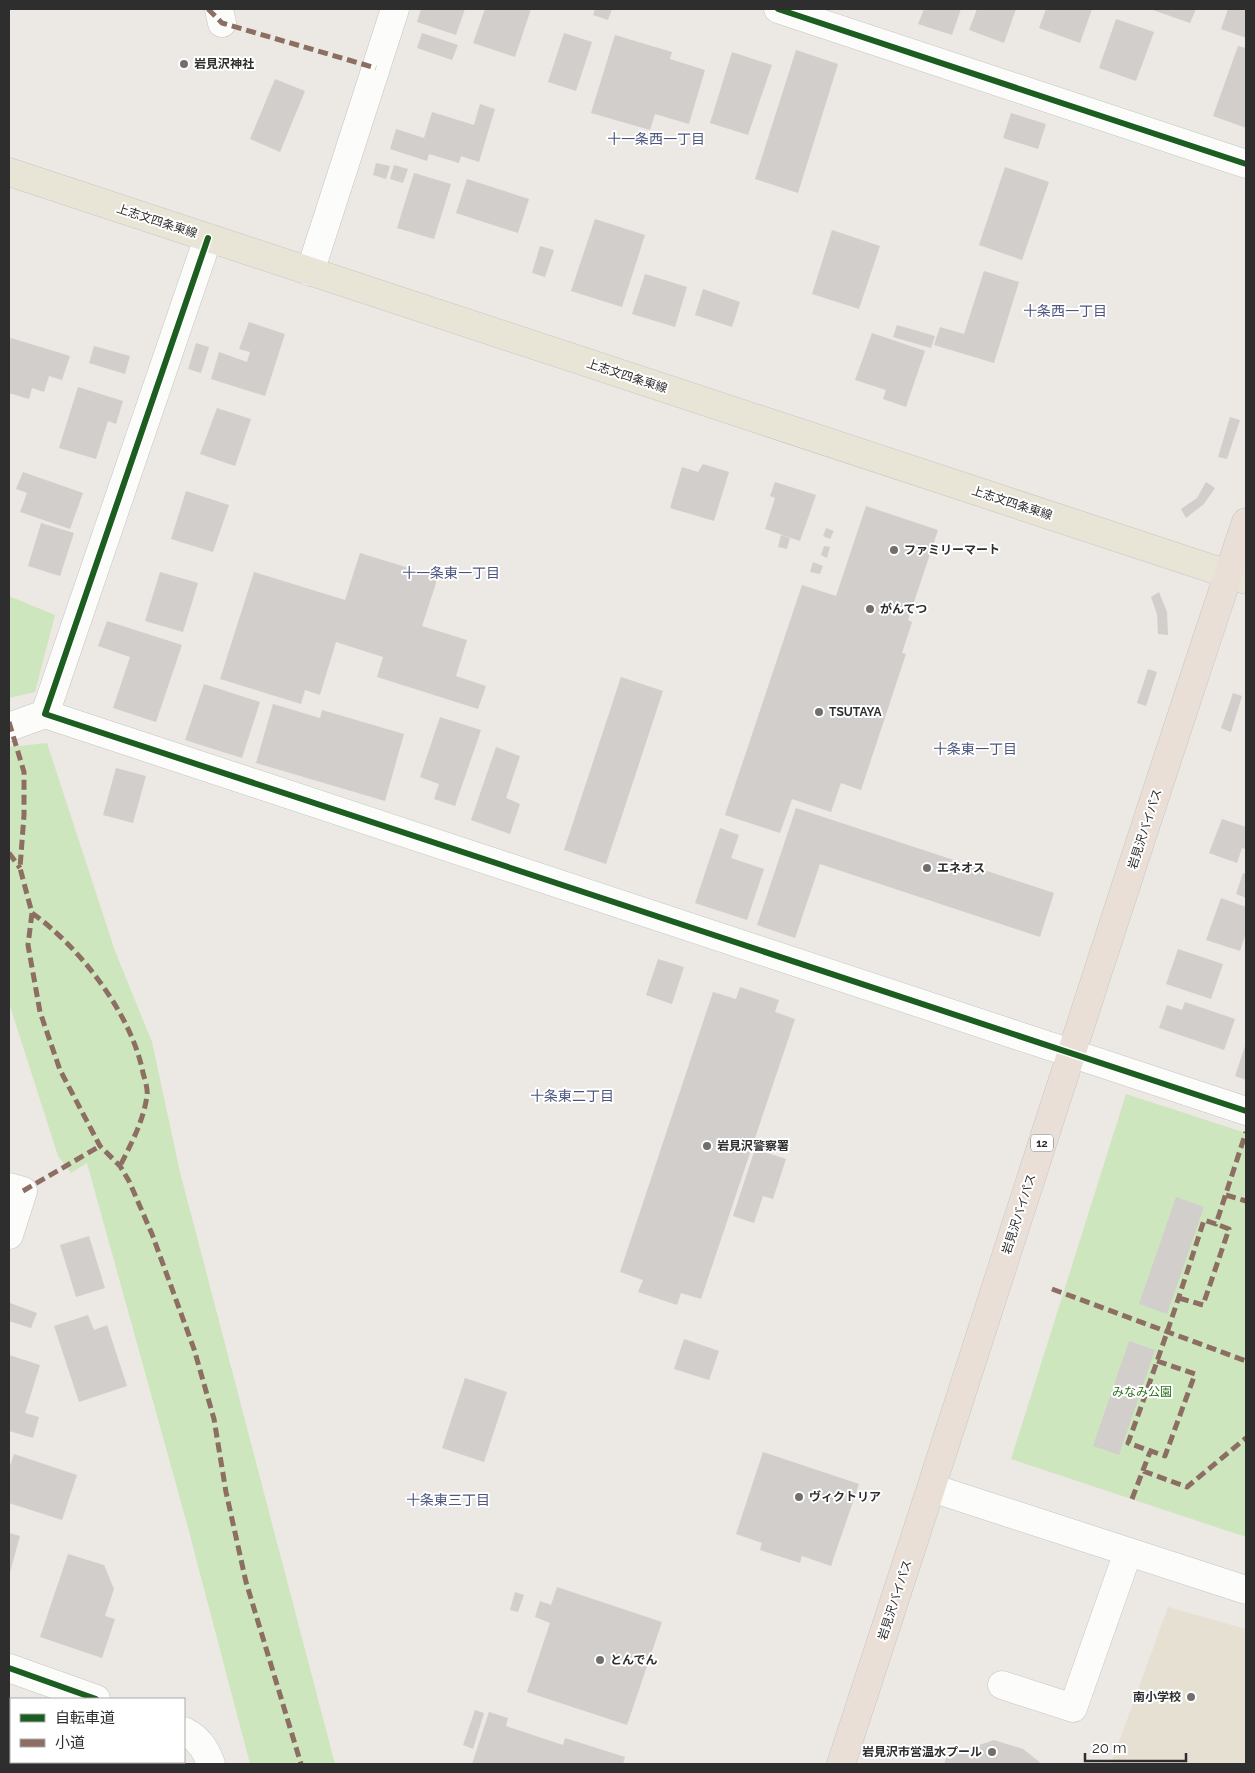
<svg xmlns="http://www.w3.org/2000/svg" width="1255" height="1773" viewBox="0 0 1255 1773" font-family="Raleway,'Noto Sans JP',sans-serif">
<rect width="100%" height="100%" fill="#ece8e4"/>
<path fill="#e6e0d3" d="M1168,1607l78,22v135h-135z"/>
<path fill="#cee6be" d="M9,596l46,19 -20,77 -26,6z
M47,743l68,208 37,91 28,130 155,592h-85l-63,-240 -100,-361 -16,10 -13,-17 -49,-153v-256z
M1126,1094l120,39v404l-235,-78z"/>
<path fill="#d1cecb" d="M421,9h44l-9,26 -39,-13z
M485,9h46l-16,48 -42,-14z
M595,9h17l-4,11 -15,-5z
M924,9h37l-9,26 -34,-11z
M977,9h39l-12,34 -35,-13z
M1046,9h46l-12,34 -41,-15z
M1150,9h46l-6,14z
M1228,9h18v29l-25,-9z
M1116,19l38,13 -18,49 -37,-13z
M422,33l36,12 -6,15 -35,-12z
M564,33l28,9 -16,49 -28,-9z
M615,35l57,17 -2,7 35,11 -16,54 -34,-10 -5,16 -59,-17z
M1238,46l8,2v80l-33,-12z
M796,50l42,14 -40,129 -43,-14z
M732,52l40,13 -24,70 -38,-12z
M275,79l30,12 -25,61 -30,-13z
M480,104l15,5 -16,53 -18,-6 -2,7 -30,-9 -2,7 -37,-12 6,-20 28,9 8,-26 42,13z
M1011,113l35,11 -8,25 -35,-11z
M376,163l14,3 -4,13 -13,-4z
M394,165l14,4 -5,14 -13,-4z
M1005,167l44,15 -27,78 -43,-15z
M414,173l37,11 -17,55 -37,-11z
M467,179l62,20 -11,34 -62,-20z
M595,219l50,16 -23,72 -51,-16z
M832,230l48,16 -21,63 -47,-15z
M540,246l14,4 -9,27 -13,-4z
M984,271l35,11 -25,81 -60,-18 6,-18 24,7z
M645,274l42,13 -12,40 -43,-13z
M703,289l37,13 -8,25 -37,-12z
M249,322l36,12 -20,62 -54,-17 8,-27 28,10 3,-10 -11,-3z
M897,325l38,11 -4,12 -38,-11z
M872,333l53,18 -19,56 -23,-8 3,-9 -31,-10z
M11,338l59,18 -8,24 -13,-4 -5,16 -12,-4 -3,11 -20,-6v-49z
M196,343l13,4 -8,26 -13,-4z
M94,346l36,10 -5,18 -36,-11z
M78,387l45,14 -7,23 -8,-3 -12,38 -37,-11z
M217,408l34,11 -16,47 -35,-12z
M1230,417l10,3 -13,39 -9,-2z
M703,464l26,8 -15,49 -44,-13 12,-41 16,5z
M23,472l60,21 -13,36 -50,-17 7,-19 -11,-4z
M775,482l41,13 -16,46 -35,-12 10,-31 -5,-2z
M1206,482l9,6 -11,16 -18,14 -5,-9 16,-11z
M186,491l43,14 -16,47 -42,-13z
M866,506l72,24 -30,90 4,2 -10,31 4,1 -45,136 -20,-7 -10,29 -39,-13 -12,34 -55,-18 77,-230 34,11z
M41,523l33,10 -14,43 -32,-10z
M826,528l8,3 -4,8 -7,-3z
M781,535l9,3 -3,11 -9,-2z
M824,546l6,1 -3,11 -6,-3z
M360,553l78,24 -16,49 45,14 -11,36 30,10 -8,23 -101,-32 6,-20 -47,-15 -16,53 -15,-5 -4,14 -81,-25 34,-107 91,28z
M813,562l10,4 -3,8 -10,-2z
M160,572l38,11 -15,49 -38,-11z
M1159,592l8,20 1,23 -10,-1 -1,-20 -6,-17z
M107,621l75,24 -26,77 -43,-14 17,-51 -32,-11z
M1148,669l9,3 -11,34 -9,-3z
M621,677l42,14 -57,173 -42,-14z
M204,684l56,18 -18,56 -57,-18z
M1233,693l9,3 -11,36 -10,-4z
M273,704l47,14 2,-8 82,24 -19,67 -129,-38z
M440,717l41,13 -26,76 -21,-7 5,-15 -19,-7z
M496,747l24,9 -14,42 14,6 -10,30 -39,-14z
M116,768l30,8 -13,47 -30,-8z
M796,808l258,85 -14,44 -220,-73 -25,74 -38,-13z
M1222,819l24,8v22l-4,-1 -5,15 -28,-10z
M720,828l19,7 -8,23 33,11 -17,51 -52,-17z
M1243,873l3,1v24l-10,-4z
M1221,898l25,9v26l-6,18 -34,-11z
M1178,949l45,15 -12,35 -45,-15z
M658,959l26,8 -12,37 -26,-9z
M740,987l39,13 -4,12 20,7 -94,280 -20,-6 -4,12 -39,-13 5,-12 -23,-8 93,-280 23,7z
M1185,1002l50,17 -11,31 -65,-22 8,-23 15,5z
M1246,1043v37l-11,-4z
M755,1149l31,10 -13,40 -10,-3 -9,27 -21,-7z
M1176,1197l28,10 -37,107 -28,-10z
M89,1236l16,52 -29,9 -16,-52z
M10,1303l27,10 -6,15 -22,-7z
M88,1315l6,15 13,-5 20,61 -48,16 -25,-76z
M684,1339l35,12 -10,29 -35,-11z
M1129,1341l26,9 -36,105 -26,-9z
M9,1355l31,10 -15,48 14,4 -6,21 -24,-7z
M465,1378l42,14 -23,70 -42,-14z
M763,1452l96,32 -28,82 -29,-10 -2,7 -40,-13 2,-7 -26,-9z
M14,1454l63,21 -15,45 -53,-17v-34z
M9,1533l11,3 -11,40z
M68,1554l36,11 10,24 -9,27 10,3 -13,39 -62,-21z
M557,1587l105,35 -35,103 -100,-33 23,-69 -15,-6 5,-16 11,4z
M515,1592l9,3 -6,17 -8,-2z
M475,1710l9,3 -11,36 -10,-4z
M489,1712l19,6 -2,8 57,19 2,-7 60,19 -2,7h-151z
M994,1740l29,9 19,15h-98l3,-8z
M9,1741h2v21h23l-1,2h-24z
M63,1762h79l-1,2h-79z"/>
<g fill="none" stroke-linecap="round" stroke-linejoin="round">
<g stroke="#c5c4c5" stroke-width="29">
<path id="minor" d="M219,9l3,14
M778,9l468,155
M208,238l-163,476 1201,397
M310,272l85,-263
M9,727l36,-13
M9,1187l14,4 -14,44
M932,1488l314,102
M9,1668l87,31
M1002,1685l71,23 55,-156
M184,1731c15,8 21,17 27,33"/>
</g>
<g stroke="#c6c5c4" stroke-width="29">
<path id="major" d="M9,172l1237,408"/>
</g>
<g stroke="#c6c5c4" stroke-width="29">
<path id="highway" d="M841,1764c136,-413 266,-829 405,-1242"/>
</g>
<use href="#minor" stroke="#fcfcfb" stroke-width="28"/>
<use href="#major" stroke="#e8e4d6" stroke-width="28"/>
<use href="#highway" stroke="#eadfd6" stroke-width="28"/>
<path stroke="#8d6e63" stroke-width="5" stroke-dasharray="10 5" stroke-linecap="butt" d="M208,9l14,14 154,45
M9,722l15,50v43l-4,53 12,45 -4,32 12,67 20,58 40,76 20,20 9,15 23,53 42,115 20,70 12,73 20,90 55,182
M9,853l11,15
M32,913c48,34 100,102 111,160 2,7 5,16 4,22 -3,25 -16,49 -27,71
M23,1191l77,-45
M1226,1195l20,6
M1052,1289l194,72
M1179,1298l24,7 26,-76 -13,-5
M1157,1361l38,13 -30,82 -37,-13c27,-74 52,-148 76,-223l12,4 30,-92
M1143,1471l44,16 59,-49
M1132,1499l18,-47"/>
<g stroke="#fff" stroke-width="9">
<path id="cycleway" d="M778,9l468,155
M208,238l-163,476 1201,397
M9,1668l87,31"/>
</g>
<use href="#cycleway" stroke="#1b5e20" stroke-width="6"/>
</g>
<g fill="#706f6e" stroke="#fff" stroke-width="2">
<circle cx="184" cy="64" r="5"/>
<circle cx="894" cy="550" r="5"/>
<circle cx="870" cy="609" r="5"/>
<circle cx="819" cy="712" r="5"/>
<circle cx="927" cy="868" r="5"/>
<circle cx="707" cy="1146" r="5"/>
<circle cx="799" cy="1497" r="5"/>
<circle cx="600" cy="1660" r="5"/>
<circle cx="1191" cy="1697" r="5"/>
<circle cx="992" cy="1752" r="5"/>
</g>
<g text-anchor="middle" stroke-width="4" stroke-linejoin="round" paint-order="stroke">
<rect fill="#fff" stroke="#6d6d6d" stroke-width="1" x="1031" y="1134.5" width="22" height="17" rx="4"/>
<g font-size="11" font-weight="bold" fill="#2e2e2e">
<text x="1042" y="1147">12</text>
</g>
<g font-size="12" font-weight="bold" fill="#2e2e2e" stroke="#fff" text-anchor="start">
<text x="194" y="68">岩見沢神社</text>
<text x="904" y="554">ファミリーマート</text>
<text x="880" y="613">がんてつ</text>
<text x="829" y="716">TSUTAYA</text>
<text x="937" y="872">エネオス</text>
<text x="717" y="1150">岩見沢警察署</text>
<text x="809" y="1501">ヴィクトリア</text>
<text x="610" y="1664">とんでん</text>
<text x="1181" y="1701" text-anchor="end">南小学校</text>
<text x="982" y="1756" text-anchor="end">岩見沢市営温水プール</text>
</g>
<g font-size="12" fill="#2e2e2e" stroke="#fff">
<text transform="translate(157 221) rotate(18)" y="4">上志文四条東線</text>
<text transform="translate(627 376) rotate(18)" y="4">上志文四条東線</text>
<text transform="translate(1012 503) rotate(18)" y="4">上志文四条東線</text>
<text transform="translate(1145 829) rotate(-72)" y="4">岩見沢バイパス</text>
<text transform="translate(1019 1214) rotate(-72)" y="4">岩見沢バイパス</text>
<text transform="translate(895 1600) rotate(-72)" y="4">岩見沢バイパス</text>
</g>
<g font-size="12" fill="#2c6e1b" stroke="#fff">
<text x="1142" y="1396">みなみ公園</text>
</g>
<g font-size="14" fill="#4d5680" stroke="#fff">
<text x="656" y="144">十一条西一丁目</text>
<text x="1065" y="316">十条西一丁目</text>
<text x="451" y="578">十一条東一丁目</text>
<text x="975" y="754">十条東一丁目</text>
<text x="572" y="1101">十条東二丁目</text>
<text x="448" y="1505">十条東三丁目</text>
</g>
</g>
<rect width="1255" height="1773" fill="none" stroke="#2e2e2e" stroke-width="20"/>
<rect x="10" y="1698" width="175" height="65" fill="#ffffff" stroke="#ababab"/>
<rect x="20" y="1714" width="25" height="8" fill="#1b5e20" stroke="#ababab"/>
<text x="55" y="1723" font-size="15" fill="#2e2e2e">自転車道</text>
<rect x="20" y="1739" width="25" height="8" fill="#8d6e63" stroke="#ababab"/>
<text x="55" y="1748" font-size="15" fill="#2e2e2e">小道</text>
<path d="M1085 1753v8h101v-8" fill="none" stroke="#2e2e2e" stroke-width="2.5"/>
<text x="1092" y="1753" font-size="15" fill="#2e2e2e" stroke="#ffffff" stroke-width="4" paint-order="stroke">20 m</text>
</svg>
